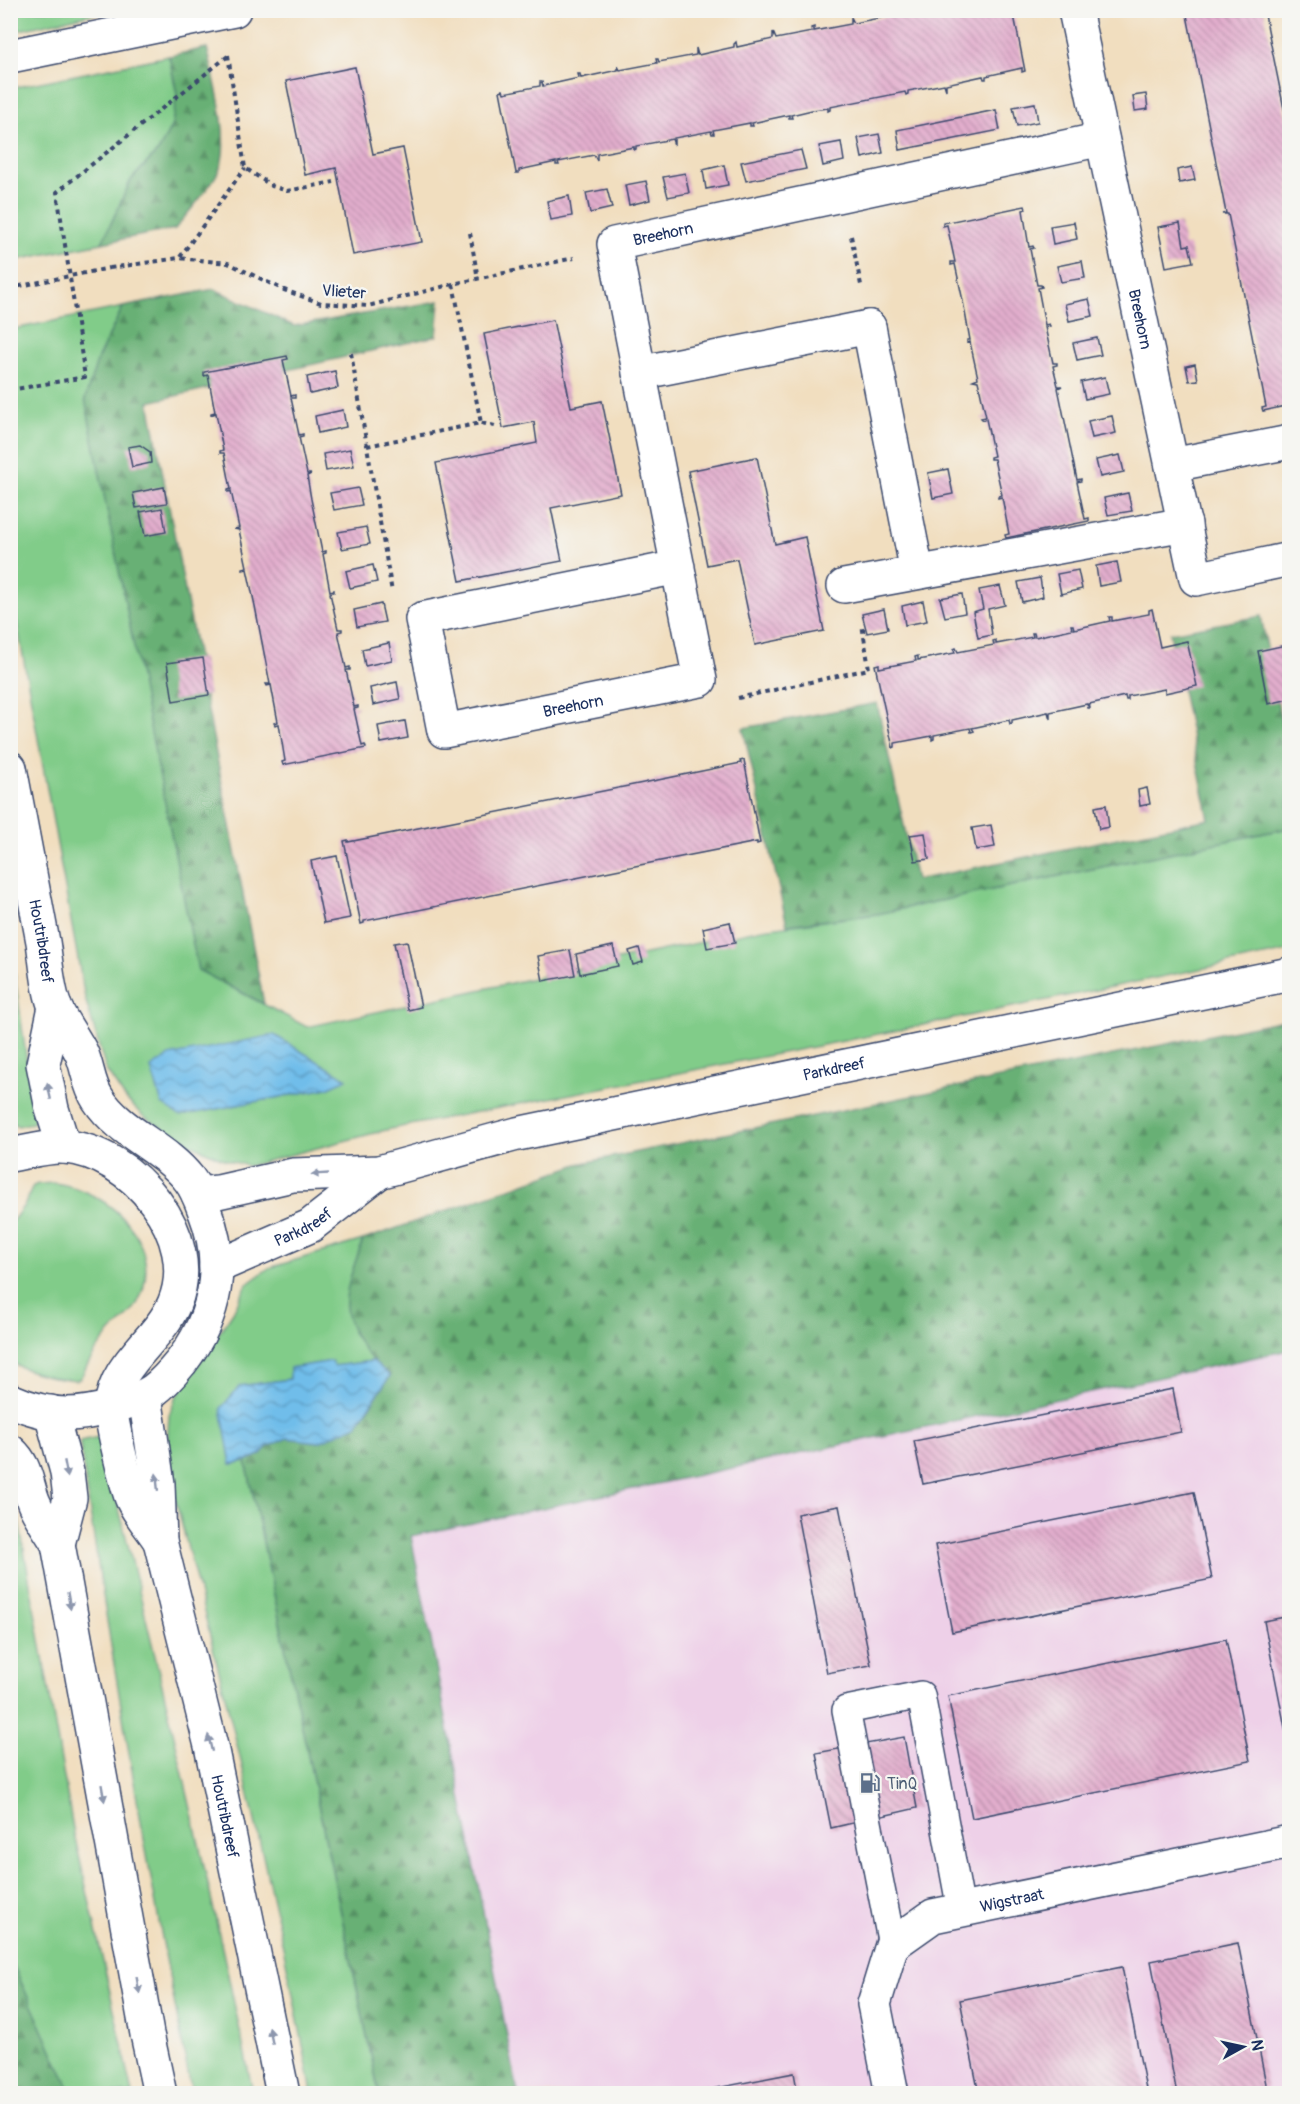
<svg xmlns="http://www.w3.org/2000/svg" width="1300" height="2104" viewBox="0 0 1300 2104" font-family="Pangolin,sans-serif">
<defs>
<pattern id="forest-firs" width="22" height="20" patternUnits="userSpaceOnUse" patternTransform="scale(1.5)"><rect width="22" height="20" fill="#68b075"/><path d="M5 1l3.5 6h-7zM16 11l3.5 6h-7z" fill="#559063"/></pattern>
<pattern id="water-waves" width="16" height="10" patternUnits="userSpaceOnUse" patternTransform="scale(1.5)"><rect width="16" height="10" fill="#70bdea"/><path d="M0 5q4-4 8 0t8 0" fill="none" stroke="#5b9ac1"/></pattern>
<pattern id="building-back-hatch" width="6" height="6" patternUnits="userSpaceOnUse" patternTransform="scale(1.5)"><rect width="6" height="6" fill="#e3aecd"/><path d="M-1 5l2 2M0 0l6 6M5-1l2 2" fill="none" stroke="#b78eaa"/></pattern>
</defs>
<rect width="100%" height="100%" fill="#f6f6f2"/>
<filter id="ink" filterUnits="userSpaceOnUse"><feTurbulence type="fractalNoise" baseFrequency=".0167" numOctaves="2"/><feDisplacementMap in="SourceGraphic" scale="12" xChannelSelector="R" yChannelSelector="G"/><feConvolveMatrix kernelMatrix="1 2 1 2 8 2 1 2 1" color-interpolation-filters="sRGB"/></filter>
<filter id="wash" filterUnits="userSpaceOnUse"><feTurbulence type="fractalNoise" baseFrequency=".008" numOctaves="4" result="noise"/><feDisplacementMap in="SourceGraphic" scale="24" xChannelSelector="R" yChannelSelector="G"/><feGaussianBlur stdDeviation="1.35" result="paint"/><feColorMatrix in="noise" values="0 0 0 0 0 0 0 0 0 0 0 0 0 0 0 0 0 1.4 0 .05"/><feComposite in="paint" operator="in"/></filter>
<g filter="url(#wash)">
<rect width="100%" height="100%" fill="#f1debf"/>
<path fill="#eed0e8" d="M1289,1330v763h-839l-85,-601z"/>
<path fill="#81cc89" stroke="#4e7e74" stroke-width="1.5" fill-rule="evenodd" d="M11,10h95v1l-95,21z
M169,56l8,38 -5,31 -13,25 -28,30 -29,63 -91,18v-173z
M123,307l-25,51 100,612 109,57 455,-98 115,-15 412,-86v123l-435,88 -464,90 -142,37 -25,-7 -37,-17 -43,-26 -18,-18 -19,-28 -21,-72 -74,-408 -1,-277 4,16zM346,1079l-19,9 -147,28z
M10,942l25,177 -2,4 -15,3 -4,-2 -4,-13z
M55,1183c56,8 113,62 82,121 -6,12 -16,18 -25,27 -13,13 -23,30 -31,46l-4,3c-24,-2 -45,-6 -66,-18v-139l14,-19 8,-18 5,-2z
M363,1240l-14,42 3,50 21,29 -40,5 -1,-5 -42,7 1,11 -51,7 -9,78 15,-3 133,632h-67c-39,-212 -92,-421 -146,-630l3,-48 7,-18 57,-85 14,-28 22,-16z
M98,1437l4,4c55,217 106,434 151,652h-61c-43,-215 -80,-430 -112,-648v-4z
M10,1490l6,14 58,330 59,259h-62l-60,-133z"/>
<path fill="url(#forest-firs)" stroke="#42706a" stroke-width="1.5" d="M207,48c7,30 26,97 11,124 -9,18 -30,40 -43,57l-73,14 29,-63 28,-30 13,-25 5,-31 -8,-38z
M214,289l80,37 146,-25 -3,35 -288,66 115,602 -66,-34 -113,-571 13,-41 25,-51z
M1261,616l28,146v66l-412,86 -90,11 -44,-197 134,-25 39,177 293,-61 -39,-186z
M1289,1019v331l-878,186 107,557h-139l-133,-632 14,-6 7,-8 20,-9 32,4 43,-23 28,-43c-5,-5 -12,-10 -17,-15 -41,-47 -28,-69 -10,-121l215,-76z
M11,1960l60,132v1h-60z"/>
<path fill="url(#water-waves)" stroke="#4676a4" stroke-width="1.5" d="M274,1035l73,44 -20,9 -147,28 -18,-12 -11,-36 18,-12z
M332,1361l2,5 39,-5 17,15 -33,49 -38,17 -32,-4 -20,9 -7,8 -14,6 -15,3 -10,-56 19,-22 50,-7v-11z"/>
<g id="blocks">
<path fill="url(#building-back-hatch)" d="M916,10h97l12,61 -3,1v-4l-36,8v3h-2l-1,-3 -37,8v6l-2,-6 -15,3 -21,4v3l-2,1 -1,-3 -75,15v3l-2,1v-3l-16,2 -21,5 1,3h-3v-3l-37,8 1,3h-3v-3l-37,7 1,4h-2l-1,-3 -37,7v7l-2,-6 -36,7v3l-2,1v-3l-37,7v7l-3,-6 -36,7 1,3h-3v-3l-37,8v3h-3l-16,-82 3,-1 1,3 36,-7v-4h2l1,4 36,-8 -1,-4h2l1,4 37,-8v-4l2,4 37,-7 -1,-4h2l1,3 37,-7v-7l2,7 36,-8v-3l2,-2 1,5 36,-8v-7l3,7 36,-7 -1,-4 3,-1v4l37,-7v-7l3,6 36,-7 -1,-4h3v3z
M1186,10h78l19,94 4,16 3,-1 -3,3 3,13v270l-27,6 -1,-3 4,-1 -38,-193h-6l4,-1z
M355,67l18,87 30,-6 19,94 -69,13 -17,-87 -31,7 -19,-94z
M1146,94l2,15 -13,2 -2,-15z
M1035,103l3,19 -21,4 -4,-19z
M996,110l4,20 -100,20 -3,-20z
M879,134l4,19 -21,5 -4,-20z
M841,142l3,19 -21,5 -4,-20z
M801,150l5,19 -60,12 -5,-19z
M724,165l4,20 -22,4 -3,-19z
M1192,167l3,13 -16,3 -2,-13z
M685,173l4,20 -21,4 -5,-20z
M646,181l4,19 -21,5 -4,-20z
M607,189l5,19 -22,5 -4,-20z
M569,196l3,20 -21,4 -4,-19z
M1025,206l1,3 -3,1 6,37 4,-1 1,2 -4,1 7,36h4l1,2 -4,1 7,37 4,-1 1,2 -5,1 8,36h4v2l-4,1 5,20h4l-4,2 19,92 4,-1v2l-4,1 8,37 4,-1v3l-83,17 -1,-3 4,-1 -7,-37 -4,1v-2l4,-1 -8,-36h-4v-2l4,-1 -8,-37 -3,1 -2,-2 5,-1 -8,-36 -5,-1 5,-2 -8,-36 -3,1v-3h3l-7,-39 -8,-37 -4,1v-3h4l-8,-37 -4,1v-3z
M1074,222l3,17 -24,5 -3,-18z
M1180,223l4,23 5,-1 4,17 -27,5 -8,-40z
M1082,261l3,17 -24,4 -4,-16z
M1089,299l4,17 -24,5 -4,-17z
M553,320l18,87 31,-6 19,93 -70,14 11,53 -102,20 -24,-118 101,-20 -3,-21 -31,6 -19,-94z
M1097,338l4,17 -24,5 -4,-17z
M287,356l1,3 -5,1 8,36 4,-1v3h-4l8,37 4,-1v2l-4,1 8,37h4l-4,2 4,23 11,53 4,-1v2l-3,1 7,37 4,-1v2l-4,1 8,36h4v2l-4,1 8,36 4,-1v3h-4l8,37 4,-1v2l-4,1 8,37 3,-1 1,3 -83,17 -1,-3 3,-1 -6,-37 -4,1 -1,-2 4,-1 -7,-37 -4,1 -1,-2h4l-15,-78 -8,-37 -4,1v-2l4,-1 -8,-37 -5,-1 5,-1 -8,-37 -3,1v-2l3,-1 -7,-36h-4v-2l3,-1 -7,-37 -5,2v-2l4,-1 -7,-37 -4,1v-4z
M1195,364l3,16 -9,1 -3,-15z
M335,371l3,17 -28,6 -3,-17z
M1105,377l4,17 -24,5 -4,-17z
M343,410l3,17 -28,6 -3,-17z
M1112,416l4,17 -24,5 -4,-17z
M140,445l10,7 1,11 -19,4 -4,-20z
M350,449l4,17 -28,5 -3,-17z
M1120,455l4,17 -24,5 -4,-17z
M757,457l18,87 30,-7 19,94 -69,14 -18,-86 -30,6 -19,-94z
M948,469l5,25 -20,4 -5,-25z
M164,487l3,16 -31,5 -3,-15z
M358,488l4,17 -28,5 -4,-17z
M1128,493l4,18 -24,4 -4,-17z
M162,508l4,24 -21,4 -5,-24z
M366,527l4,17 -28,5 -4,-17z
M1117,562l4,20 -22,4 -3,-20z
M373,565l4,17 -27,6 -4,-17z
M1078,570l4,19 -21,5 -4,-20z
M1040,578l3,19 -21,5 -4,-20z
M1000,586l5,19 -17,4 4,26 -14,3 -5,-26 10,-3 -4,-19z
M962,594l3,19 -20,4 -5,-19z
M923,601l4,20 -22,4 -3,-19z
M381,604l4,18 -28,5 -3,-17z
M884,609l4,20 -21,4 -5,-19z
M1152,609l8,38 27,-6 10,45 -32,7v-4l-37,7v4h-2l-1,-4 -36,8 1,4h-2l-1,-4 -37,8v7l-2,-7 -36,8v3l-2,1 -1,-4 -37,8 2,3 -3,1 -1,-4 -36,7v4l-2,1v-4l-37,7v4l-2,1 -18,-83 4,-1v4l37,-7 -1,-4 3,-1v4l37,-7 -1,-4 2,-1 2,4 36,-7 -1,-4 3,-1v4l37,-7 -1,-4h2l1,4 37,-8 -1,-4h2l1,4 36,-8 -1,-4h3v4l37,-7v-4z
M389,643l3,17 -27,6 -3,-17z
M1286,643l4,2v54l-22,5 -10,-53 28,-6z
M203,658l6,37 -36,6 -6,-38z
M397,682l3,17 -27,6 -3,-17z
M405,721l3,17 -27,5 -3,-17z
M744,760l16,83 -3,1v-2l-117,23 -276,56v2l-3,1 -17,-83 4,-1v2l315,-63 78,-16 -1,-2z
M1147,788l3,16 -10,2 -2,-16z
M1106,805l3,22 -10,2 -4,-22z
M991,825l4,22 -19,3 -4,-22z
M925,833l4,26 -14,2 -5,-26z
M337,856l13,62 -26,5 -13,-62z
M730,922l5,21 -28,5 -4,-20z
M407,941l14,66 -13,3 -14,-67z
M613,946l5,20 -38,8 -4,-20z
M639,948l4,14 -10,3 -4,-14z
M570,950l5,25 -32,6 -5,-25z
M1173,1389l8,43 -258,52 -9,-43z
M1194,1492l18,87 -260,53 -17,-87z
M839,1506l32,159 -44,8 -30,-159z
M1290,1616v127h-2l-24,-122z
M1226,1639l24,122 -278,57 -24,-122z
M904,1737l13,71 -86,20 -15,-75z
M1238,1943l30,151h-91l-26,-133z
M1122,1967l25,127h-168l-19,-94z
M794,2073l4,21h-102v-2z"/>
</g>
</g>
<g filter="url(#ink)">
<use href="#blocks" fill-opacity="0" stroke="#3b496d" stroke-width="1.5"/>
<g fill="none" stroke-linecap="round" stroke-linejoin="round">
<g stroke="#3b496d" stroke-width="30">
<path id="service" d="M892,1945l-46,-235 75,-15 40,215"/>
</g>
<g stroke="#3b496d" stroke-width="36">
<path id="pedestrian" d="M869,327l48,245
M844,586l341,-62"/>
</g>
<g stroke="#3b496d" stroke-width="36">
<g id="minor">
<path id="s1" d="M1075,10l121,569 94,-20"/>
<path d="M10,56l224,-46"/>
<path d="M639,373l230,-46"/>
<path d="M1172,465l118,-23"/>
<path id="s2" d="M678,567l-256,52 22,112 256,-51c-29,-145 -58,-290 -86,-436l488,-105"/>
<path id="s3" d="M892,2094l-18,-90 18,-59 41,-29 357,-74"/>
</g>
</g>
<g stroke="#3b496d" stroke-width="36">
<g id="tertiary">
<path id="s4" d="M198,1194l20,-2 75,-17 86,-3 138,-38 773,-160"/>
<path id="s5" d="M216,1267l94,-41 69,-54"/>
</g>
</g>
<g stroke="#3b496d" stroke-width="36">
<g id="secondary">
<path id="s6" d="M10,768c11,58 22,116 33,174 3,18 5,51 13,67 7,15 17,28 25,43 7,15 7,32 17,47 22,34 66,48 91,80 8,10 12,22 16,33 21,53 11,104 -23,149 -9,11 -16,20 -28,29 -19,13 -63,24 -87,24 -19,0 -39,-6 -57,-14"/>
<path d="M55,1007l-12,57 9,45 12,38"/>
<path d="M10,1155c18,-3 37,-9 54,-8 68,4 139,90 110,157 -16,37 -59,59 -63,103 -1,11 16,81 21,92 7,15 19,28 28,42"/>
<path id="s7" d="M145,1396l13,88 2,57 51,205 72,348"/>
<path d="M51,1412l16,60 3,26 -12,46"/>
<path d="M10,1451c17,15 16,33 24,52 6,14 16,27 24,41l89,490 13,60"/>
</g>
</g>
<path stroke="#3b496d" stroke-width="4" stroke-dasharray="4.5 4.5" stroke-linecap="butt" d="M228,55l17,113 27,18 15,5 47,-9
M470,233l8,46
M851,236l10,49
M180,257l65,-89
M110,268l69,-10 49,5 56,27 37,13 47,3 85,-22 121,-26
M453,284l28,139
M351,353l41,239
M10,390l75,-13 -28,-185 171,-136
M367,446l114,-23 14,3
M738,698l131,-29 -7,-45"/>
<use href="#service" stroke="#fff" stroke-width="27"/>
<use href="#pedestrian" stroke="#fff" stroke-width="33"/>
<use href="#minor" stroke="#fff" stroke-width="33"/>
<use href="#tertiary" stroke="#fff" stroke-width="33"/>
<use href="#secondary" stroke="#fff" stroke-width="33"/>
<path stroke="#3b496d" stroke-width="4" stroke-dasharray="4.5 4.5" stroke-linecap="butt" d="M10,288l100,-20"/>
</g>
<defs><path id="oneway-solid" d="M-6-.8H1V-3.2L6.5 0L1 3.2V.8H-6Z" transform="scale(1.5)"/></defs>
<g fill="#8d97ae">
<use href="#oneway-solid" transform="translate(49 1091) rotate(-102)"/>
<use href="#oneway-solid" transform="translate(320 1174) rotate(177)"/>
<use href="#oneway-solid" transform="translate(66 1469) rotate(79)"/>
<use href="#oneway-solid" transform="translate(157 1482) rotate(-96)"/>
<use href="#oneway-solid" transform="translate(69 1601) rotate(80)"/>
<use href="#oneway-solid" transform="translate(210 1743) rotate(-103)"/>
<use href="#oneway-solid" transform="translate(103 1793) rotate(80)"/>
<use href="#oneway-solid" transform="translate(138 1985) rotate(80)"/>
<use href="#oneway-solid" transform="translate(271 2036) rotate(-102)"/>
</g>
</g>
<defs>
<g id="fuel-bare" transform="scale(1.62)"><path d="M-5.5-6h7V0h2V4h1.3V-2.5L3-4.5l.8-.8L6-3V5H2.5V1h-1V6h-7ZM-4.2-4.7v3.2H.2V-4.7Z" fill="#5c6f8a" stroke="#f6f6f2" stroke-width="2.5" paint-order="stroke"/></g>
</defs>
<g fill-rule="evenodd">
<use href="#fuel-bare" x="870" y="1783"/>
</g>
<g text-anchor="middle" stroke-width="4.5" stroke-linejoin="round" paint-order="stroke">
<g font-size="16" fill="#1b2f5e" stroke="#f6f6f2">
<text dy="6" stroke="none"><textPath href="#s2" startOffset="1131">Breehorn</textPath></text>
<text transform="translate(344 291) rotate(4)" y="6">Vlieter</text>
<text dy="6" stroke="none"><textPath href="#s1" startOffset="316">Breehorn</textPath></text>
<text dy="6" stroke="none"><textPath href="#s2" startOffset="507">Breehorn</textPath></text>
<text dy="6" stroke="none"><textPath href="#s6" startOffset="176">Houtribdreef</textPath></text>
<text dy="6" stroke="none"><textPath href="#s4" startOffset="650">Parkdreef</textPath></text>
<text dy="6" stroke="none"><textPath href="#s5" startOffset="96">Parkdreef</textPath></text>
<text dy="6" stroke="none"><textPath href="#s7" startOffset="429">Houtribdreef</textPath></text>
<text dy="6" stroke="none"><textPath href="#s3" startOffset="284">Wigstraat</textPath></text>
</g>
<g font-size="16" fill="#4e5e75" stroke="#f6f6f2" text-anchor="start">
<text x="887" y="1789">TinQ</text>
</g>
</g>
<rect width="1300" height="2104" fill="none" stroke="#f6f6f2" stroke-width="36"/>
<g transform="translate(1243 2047) rotate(82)" stroke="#f6f6f2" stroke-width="4.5" paint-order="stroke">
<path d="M0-4.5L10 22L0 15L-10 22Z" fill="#1b2f5e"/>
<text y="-9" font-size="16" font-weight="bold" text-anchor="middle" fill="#1b2f5e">N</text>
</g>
</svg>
